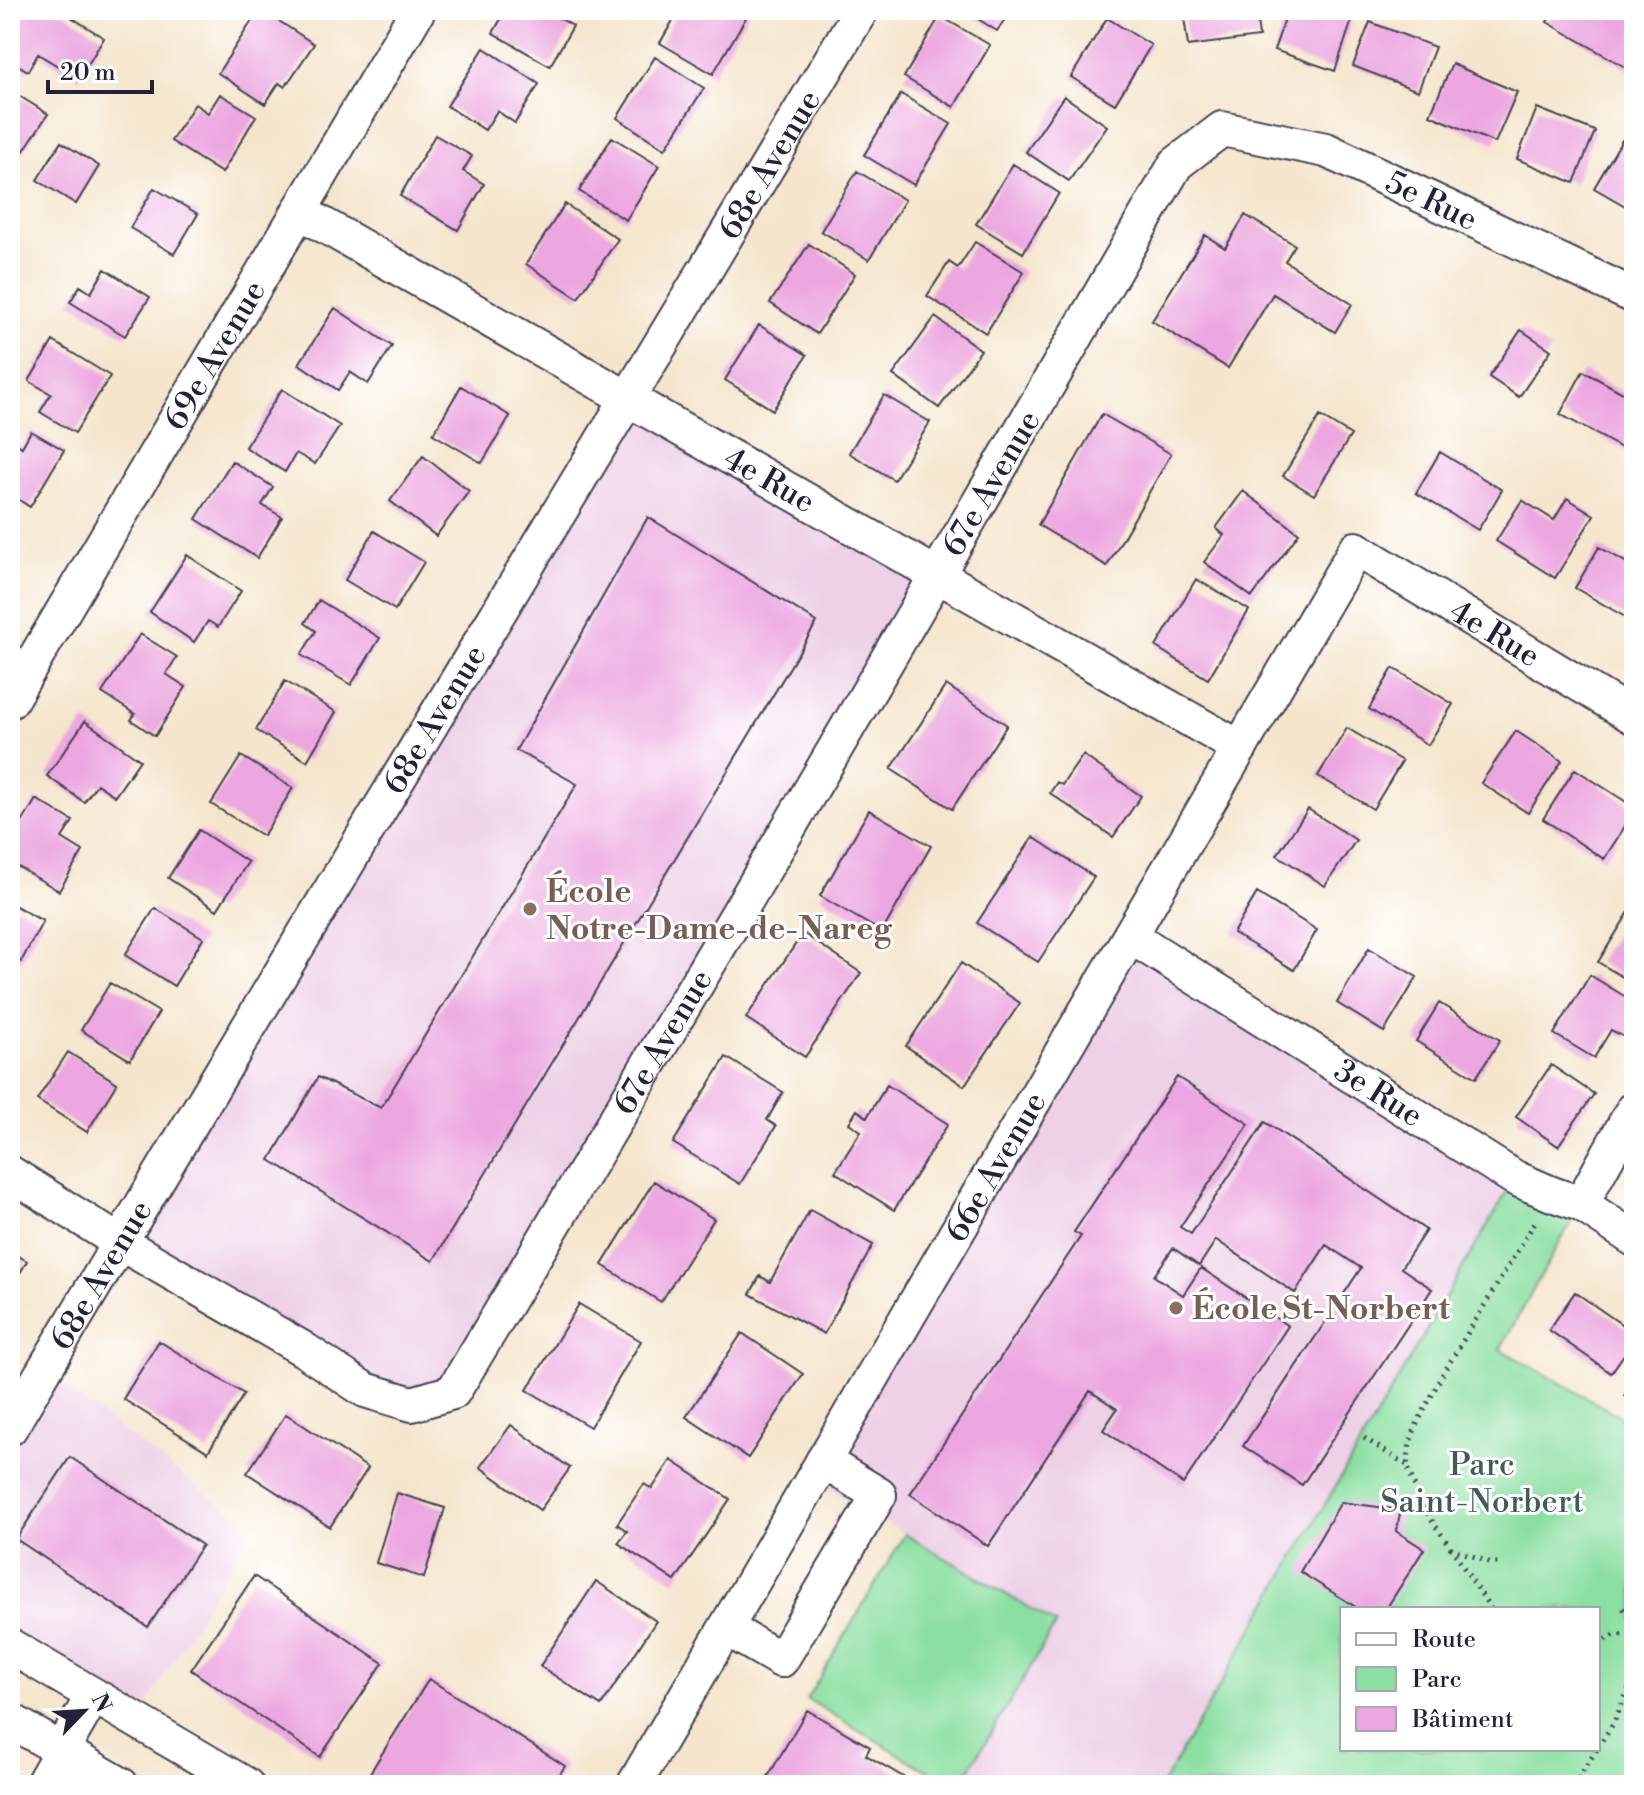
<svg xmlns="http://www.w3.org/2000/svg" width="1644" height="1795" viewBox="0 0 1644 1795" font-family="'Libre Bodoni',serif">
<rect width="100%" height="100%" fill="#fff"/>
<filter id="ink" filterUnits="userSpaceOnUse"><feTurbulence type="fractalNoise" baseFrequency=".0125" numOctaves="2"/><feDisplacementMap in="SourceGraphic" scale="16" xChannelSelector="R" yChannelSelector="G"/><feConvolveMatrix kernelMatrix="1 2 1 2 8 2 1 2 1" color-interpolation-filters="sRGB"/></filter>
<filter id="wash" filterUnits="userSpaceOnUse"><feTurbulence type="fractalNoise" baseFrequency=".006" numOctaves="4" result="noise"/><feDisplacementMap in="SourceGraphic" scale="32" xChannelSelector="R" yChannelSelector="G"/><feGaussianBlur stdDeviation="1.8" result="paint"/><feColorMatrix in="noise" values="0 0 0 0 0 0 0 0 0 0 0 0 0 0 0 0 0 1.4 0 .05"/><feComposite in="paint" operator="in"/></filter>
<g filter="url(#wash)">
<rect width="100%" height="100%" fill="#f5e5cc"/>
<path fill="#eed0e7" d="M627,398l311,177 -485,817 -41,12 -293,-162z
M1130,936l385,242 -353,607h-202l95,-161 -242,-145z
M43,1371l209,157 -115,194 -127,-76v-218z"/>
<path fill="#8bdfa2" stroke="#56806e" stroke-width="2" fill-rule="evenodd" d="M1515,1178l66,26 -81,145 134,75v361h-472zM1342,1609h256v140h-256z
M905,1534l151,90 -96,161h-9l-144,-86z"/>
<g id="blocks">
<path fill="#eca7e0" d="M23,10h37l44,28 -25,41 -41,-25 -10,17 -18,-11v-29z
M259,10h3l52,34 -29,43 -6,-4 -14,21 -47,-31z
M506,10h54l-4,6 17,10 -23,40 -57,-33z
M679,10h63l6,4 -35,60 -53,-31z
M964,10h47l-14,21z
M1183,10h73l3,27 -71,9z
M1288,10h42l23,7 -18,54 -61,-21z
M1554,10h80v62l-87,-50z
M940,16l50,29 -36,62 -50,-30z
M1107,18l44,27 -36,59 -44,-27z
M1370,22l65,25 -17,44 -65,-25z
M484,48l55,36 -24,39 -18,-12 -12,19 -38,-24z
M655,57l49,31 -39,61 -48,-31z
M1452,64l65,28 -22,51 -65,-28z
M10,90l38,24 -27,41 -11,-7z
M220,94l36,22 -34,57 -51,-32 24,-37 13,9z
M901,94l50,30 -37,61 -50,-30z
M1064,96l43,30 -38,55 -43,-29z
M1537,108l58,23 -21,52 -57,-24z
M435,135l37,21 -9,15 21,13 -26,46 -58,-34z
M612,137l47,29 -33,54 -47,-29z
M1622,140l12,7v64l-40,-23z
M61,142l38,24 -23,38 -39,-24z
M1013,164l46,29 -36,60 -47,-29z
M857,171l48,29 -36,60 -48,-29z
M154,188l44,26 -24,40 -44,-26z
M565,204l53,35 -40,59 -52,-34z
M1245,215l50,30 -10,16 67,43 -17,28 -62,-38 -45,74 -76,-47 53,-86 20,13z
M975,242l49,30 -38,61 -59,-37 22,-34 9,6z
M809,244l46,30 -38,60 -47,-31z
M105,269l45,28 -25,39 -55,-34 10,-16 11,7z
M335,308l57,38 -24,38 -18,-12 -12,18 -39,-26z
M935,317l46,33 -42,58 -46,-33z
M759,325l48,30 -34,55 -48,-30z
M1521,330l30,20 -32,47 -30,-20z
M53,341l57,35 -35,57 -35,-21 11,-18 -22,-13z
M1583,371l51,28v34l-9,17 -65,-36z
M461,386l49,30 -28,47 -49,-29z
M282,389l58,37 -25,38 -19,-11 -11,19 -40,-25z
M884,395l46,27 -36,58 -45,-27z
M1102,414l69,40 -64,112 -69,-41z
M1320,416l31,19 -37,60 -31,-19z
M31,431l33,19 -34,57 -20,-13v-54l12,7z
M1440,452l62,38 -24,40 -62,-37z
M423,456l46,35 -33,45 -46,-35z
M232,461l41,26 -11,18 20,12 -25,41 -61,-39z
M1243,491l56,42 -47,64 -48,-35 20,-27 -8,-7z
M1567,498l27,17 -39,63 -59,-37 26,-41 32,20z
M648,517l169,105 -384,639 -163,-101 48,-83 63,31 196,-324 -61,-34z
M374,531l50,31 -29,48 -50,-30z
M1599,547l35,20v55l-59,-34z
M187,555l54,36 -23,36 -10,-6 -14,21 -44,-30z
M1196,579l53,31 -41,69 -52,-32z
M319,600l61,38 -29,47 -50,-30 15,-24 -11,-8z
M140,634l37,23 -11,17 20,13 -31,49 -24,-16 4,-6 -33,-21z
M1393,668l60,36 -25,41 -59,-36z
M285,681l51,31 -29,49 -51,-31z
M946,685l61,40 -55,84 -61,-40z
M85,721l55,39 -25,36 -18,-12 -13,18 -37,-26z
M1347,728l55,33 -29,48 -55,-33z
M1516,731l46,30 -34,52 -47,-30z
M1083,755l58,41 -28,41 -63,-44 7,-11 5,3z
M241,756l52,32 -30,48 -52,-32z
M1575,769l59,38v5l-30,47 -61,-40z
M36,799l37,22 -11,17 21,13 -24,40 -49,-29v-19z
M1308,809l48,31 -31,46 -48,-31z
M869,810l62,36 -49,86 -62,-36z
M199,830l49,32 -31,48 -49,-32z
M1033,837l61,40 -56,85 -61,-39z
M1257,893l60,37 -23,40 -61,-37z
M10,903l33,18 -22,41 -11,-6z
M1634,904v80l-36,-22z
M155,908l48,30 -29,48 -49,-31z
M803,933l58,40 -56,84 -59,-39z
M1369,948l48,29 -33,55 -47,-29z
M961,963l59,40 -56,83 -58,-40z
M1590,975l44,27v23l-8,13 -15,-8 -17,28 -40,-24z
M110,983l49,29 -29,48 -49,-30z
M1439,1003l61,37 -24,38 -60,-37z
M68,1052l49,31 -30,49 -50,-32z
M726,1057l57,35 -16,28 9,6 -36,58 -67,-41z
M1551,1065l43,29 -36,52 -42,-29z
M1177,1077l72,47 -69,103 11,7 74,-112 161,108 -25,38 31,21 -130,196 -59,-39 118,-178 -35,-23 -31,48 -79,-53 -17,26 -26,-18 -19,28 29,19 18,-27 87,58 -105,158 -80,-54 14,-21 -27,-18 -102,155 -78,-52 171,-258 -7,-4z
M887,1085l61,39 -54,86 -59,-38 26,-41 -12,-8 8,-13 10,7z
M654,1181l60,38 -53,83 -59,-37z
M810,1210l63,35 -49,89 -74,-40 10,-18 10,6z
M10,1251l17,10 -17,29z
M1575,1292l59,41v7l-23,33 -62,-43z
M579,1304l62,37 -51,86 -63,-37z
M742,1333l61,41 -55,84 -62,-41z
M159,1341l85,53 -36,58 -85,-53z
M1634,1379v23l-10,-6z
M286,1414l82,54 -38,59 -83,-54z
M511,1425l59,43 -30,42 -60,-43z
M70,1457l132,88 -54,82 -132,-88z
M671,1460l59,39 -55,82 -57,-38 9,-12 -10,-7 27,-40 8,5z
M397,1493l48,15 -21,70 -48,-15z
M1341,1502l60,8 -5,21 28,18 -38,60h-27l-59,-37z
M254,1576l129,87 -63,94 -129,-87z
M596,1581l60,40 -55,85 -61,-40z
M429,1679l136,87 -12,19h-171l-14,-9z
M807,1710l63,37 -4,8 51,30h-154z"/>
</g>
</g>
<g filter="url(#ink)">
<use href="#blocks" fill-opacity="0" stroke="#423f51" stroke-width="2"/>
<g fill="none" stroke-linecap="round" stroke-linejoin="round">
<g stroke="#423f51" stroke-width="38">
<g id="minor">
<path id="s1" d="M299,211l941,537"/>
<path id="s2" d="M10,701l408,-691"/>
<path id="s3" d="M1130,936l385,242 37,16 29,10 53,35"/>
<path id="s4" d="M10,1173l109,69 184,107 62,41 47,14 41,-12c245,-407 485,-817 723,-1228l46,-35 104,21 308,146"/>
<path d="M1581,1204l53,-96"/>
<path id="s5" d="M10,1428c279,-475 569,-944 851,-1418"/>
<path d="M726,1628l55,32 98,-165 -56,-34"/>
<path d="M10,1646l236,139"/>
<path d="M10,1720l111,65"/>
<path d="M42,1785l51,-89"/>
<path id="s6" d="M634,1785l722,-1236 278,168"/>
</g>
</g>
<path stroke="#423f51" stroke-width="5" stroke-dasharray="2 6" stroke-linecap="butt" d="M1364,1438l43,27
M1451,1548l-21,-30 -15,-31 -8,-22 3,-23 7,-18 24,-47 94,-155
M1623,1608l11,13
M1491,1609l-40,-61 40,15h9
M1598,1643l17,-8 19,-1
M1598,1747l16,-25 20,-45
M1574,1785l23,-36"/>
<use href="#minor" stroke="#fff" stroke-width="34"/>
</g>
</g>
<g fill="#8d6e63" stroke="#fff" stroke-width="3">
<circle cx="530" cy="909" r="8"/>
<circle cx="1176" cy="1308" r="8"/>
</g>
<g text-anchor="middle" stroke-width="6" stroke-linejoin="round" paint-order="stroke">
<g font-size="32" fill="#22223b" stroke="#fff">
<text dy="11" stroke="none"><textPath href="#s5" startOffset="1474">68e Avenue</textPath></text>
<text dy="11" stroke="none"><textPath href="#s4" startOffset="2214">5e Rue</textPath></text>
<text dy="11" stroke="none"><textPath href="#s2" startOffset="402">69e Avenue</textPath></text>
<text dy="11" stroke="none"><textPath href="#s1" startOffset="542">4e Rue</textPath></text>
<text dy="11" stroke="none"><textPath href="#s4" startOffset="1564">67e Avenue</textPath></text>
<text dy="11" stroke="none"><textPath href="#s6" startOffset="1594">4e Rue</textPath></text>
<text dy="11" stroke="none"><textPath href="#s5" startOffset="826">68e Avenue</textPath></text>
<text dy="11" stroke="none"><textPath href="#s4" startOffset="916">67e Avenue</textPath></text>
<text dy="11" stroke="none"><textPath href="#s3" startOffset="294">3e Rue</textPath></text>
<text dy="11" stroke="none"><textPath href="#s6" startOffset="716">66e Avenue</textPath></text>
<text dy="11" stroke="none"><textPath href="#s5" startOffset="178">68e Avenue</textPath></text>
</g>
<g font-size="32" font-weight="bold" fill="#785e54" stroke="#fff" text-anchor="start">
<text x="546" y="902">École<tspan x="546" dy="37">Notre-Dame-de-Nareg</tspan></text>
<text x="1192" y="1319">École St-Norbert</text>
</g>
<g font-size="32" fill="#425b5a" stroke="#fff">
<text x="1482" y="1475">Parc<tspan x="1482" dy="37">Saint-Norbert</tspan></text>
</g>
</g>
<rect width="1644" height="1795" fill="none" stroke="#fff" stroke-width="40"/>
<rect x="1340" y="1607" width="260" height="144" fill="#ffffff" stroke="#a7a7b1" stroke-width="2"/>
<rect x="1356" y="1633" width="40" height="12" fill="#ffffff" stroke="#a7a7b1" stroke-width="2"/>
<text x="1412" y="1647" font-size="24" fill="#22223b">Route</text>
<rect x="1356" y="1667" width="40" height="24" fill="#8bdfa2" stroke="#a7a7b1" stroke-width="2"/>
<text x="1412" y="1687" font-size="24" fill="#22223b">Parc</text>
<rect x="1356" y="1707" width="40" height="24" fill="#eca7e0" stroke="#a7a7b1" stroke-width="2"/>
<text x="1412" y="1727" font-size="24" fill="#22223b">Bâtiment</text>
<g transform="translate(84 1711) rotate(65)" stroke="#ffffff" stroke-width="6" paint-order="stroke">
<path d="M0-6L14 30L0 20L-14 30Z" fill="#22223b"/>
<text y="-12" font-size="22" font-weight="bold" text-anchor="middle" fill="#22223b">N</text>
</g>
<path d="M48 80v12h104v-12" fill="none" stroke="#22223b" stroke-width="4"/>
<text x="60" y="80" font-size="24" fill="#22223b" stroke="#ffffff" stroke-width="6" paint-order="stroke">20 m</text>
</svg>
